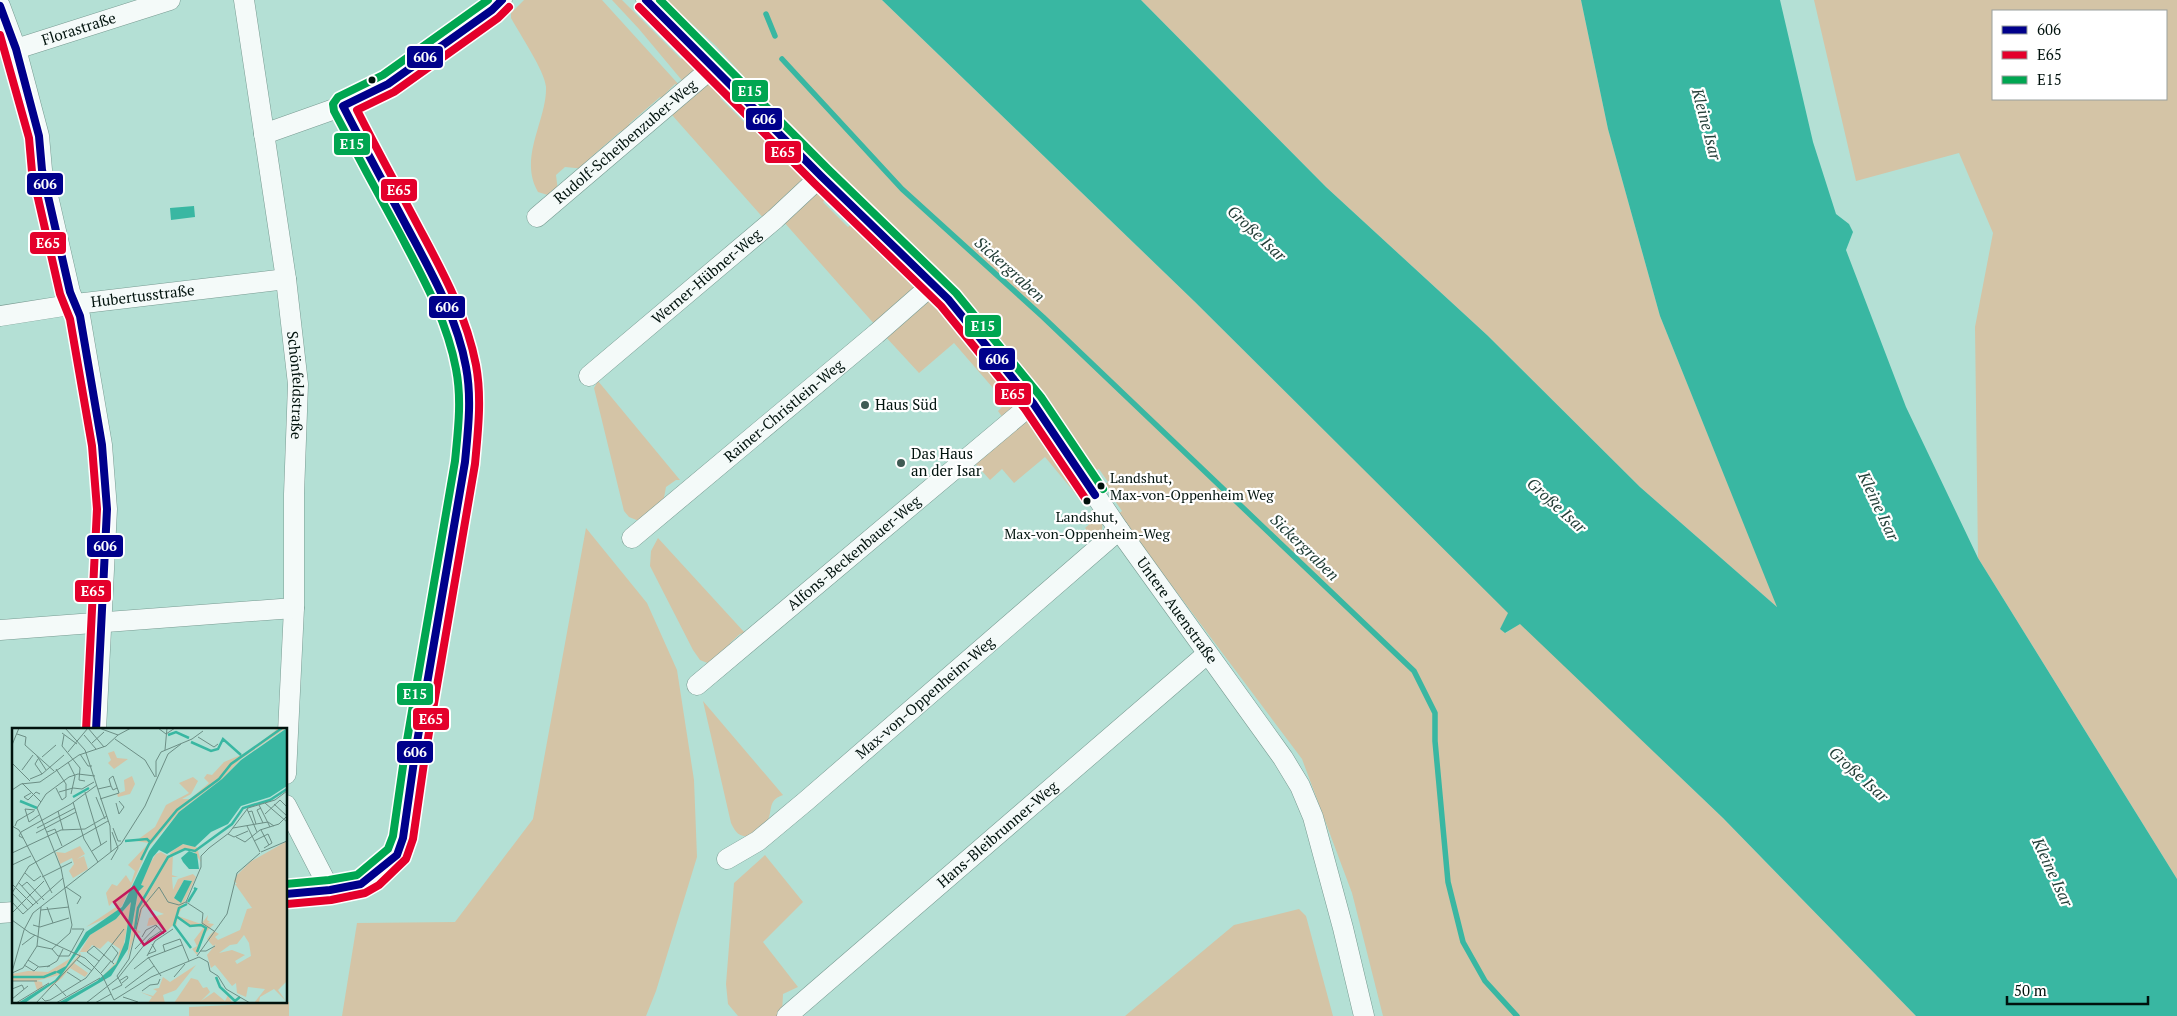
<svg xmlns="http://www.w3.org/2000/svg" width="2177" height="1016" viewBox="0 0 2177 1016" font-family="'PT Serif',serif">
<rect width="100%" height="100%" fill="#b4e0d5"/>
<path fill="#d4c4a6" fill-rule="evenodd" d="M524,0h78l79,87 -1,1 -5,-4 -9,9 4,4 -5,4 -5,-4 -31,27 3,5 -6,6 -5,-4 -31,27 4,5 -8,6 -21,-2 -9,8 2,16 -7,5 -13,-4c-20,-34 9,-72 8,-105 -1,-16 -27,-54 -35,-69v-5z
M612,0h10l59,59 5,-4 9,12 -1,9 -9,8 -46,-55z
M666,0h216l312,301 315,312 -9,16 6,4 14,-10 203,195 193,198h-533l-31,-123 -50,-134 -184,-245 4,-3 -18,-26 4,-3 -9,-13 -4,2 -9,-12 -4,2 -241,-279 -125,-136z
M1141,0h440l27,129 52,187 118,292 -138,-121 -153,-152 -161,-148z
M1814,0h363v879l-199,-321 -3,-231 18,-94 -34,-80 -103,28zM1993,11h173v88h-173z
M711,81l13,12 -4,5 25,25 5,-4 53,56v6l-38,39 -93,-105z
M820,190l7,7 -4,5 25,25 5,-4 63,67 -40,36 -93,-105z
M932,299l9,5 -5,4 24,27 5,-4 46,58 4,7v11l-12,11 -5,-7 8,-8 -52,-60 -35,30 -35,-38 43,-35z
M598,381l82,99h-4l-10,7 -3,16 -24,18 -10,-4 -5,-6 -30,-123z
M1026,419l6,2 7,8 -4,4 50,72 -40,-48 -31,26 -12,-14 -12,11 -18,-20z
M1095,508c8,14 11,19 1,32l-11,-12 11,-10 -5,-7z
M586,528l61,75 30,67 17,110 3,77 -41,134 -10,25h-304l15,-93 98,-1 78,-103z
M658,538l87,95 -5,1 -10,9 -1,9 -19,12 -10,-4 -7,-10 -43,-84 1,-15z
M703,701l80,94c-18,6 -8,18 -18,29 -4,5 -10,9 -15,13 -12,-1 -14,-4 -19,-14z
M765,855l38,47 -40,40 35,45 -15,7 -1,20 -2,2h-42l-10,-12 -2,-20 8,-101z
M1299,909l7,7 27,100h-208l109,-91z
M289,1002v14h-100v-9z"/>
<path fill="#39b7a2" d="M882,0h259l185,187 161,148 153,152 137,120 -117,-291 -52,-187 -27,-129h199l33,142 23,72 13,10 4,8 -7,18 60,157 72,151 199,321v137h-261l-193,-198 -203,-194 -15,9 -5,-4 8,-16 -314,-312z
M194,206l1,11 -24,3 -1,-12z"/>
<g fill="none" stroke-linecap="round" stroke-linejoin="round">
<path stroke="#39b7a2" stroke-width="5.5" d="M766,14l9,22
M782,59l120,130 141,128 371,354 21,42v28l13,141 15,60 22,39 32,35"/>
<g stroke="#789b92" stroke-width="21">
<g id="minor">
<path id="s1" d="M244,0l42,279 12,105 -4,110v114l-8,166"/>
<path id="s2" d="M646,0l175,176 127,123 32,36 53,68 86,127 164,228 17,28 13,31 30,111 21,88"/>
<path d="M0,6l16,43 23,87 3,34 28,122 10,24 22,129 5,64 -11,221"/>
<path id="s3" d="M16,49l154,-49"/>
<path d="M264,134l79,-28 45,-22 104,-74 10,-10"/>
<path id="s4" d="M537,217l176,-150"/>
<path id="s5" d="M0,316l76,-12 210,-25"/>
<path id="s6" d="M589,376l186,-157 46,-43"/>
<path id="s7" d="M632,538l244,-204 57,-50"/>
<path d="M0,630l294,-22"/>
<path id="s8" d="M697,685l336,-282"/>
<path d="M286,805l44,85"/>
<path id="s9" d="M727,859l31,-18 48,-40 313,-271"/>
<path d="M286,894l44,-4 31,-6 11,-7 25,-22 6,-17 12,-84 50,-292c3,-32 7,-63 1,-95 -8,-47 -33,-91 -55,-133 -23,-43 -46,-85 -68,-128"/>
<path d="M0,913l14,-1"/>
<path id="s10" d="M787,1016l420,-362"/>
</g>
</g>
<use href="#minor" stroke="#f4faf9" stroke-width="20"/>
<g stroke="#fff" stroke-width="11">
<path id="bus-1" d="M646,0l175,176 127,123 85,104 62,92
M0,6l16,43 23,87 3,34 28,122 10,24 22,129 5,64 -11,221
M343,106l45,-22 104,-74 10,-10
M286,894l44,-4 31,-6 36,-29 6,-17 12,-84 50,-292c3,-32 7,-63 1,-95 -9,-50 -35,-95 -59,-140 -21,-40 -43,-80 -64,-121"/>
</g>
<g stroke="#fff" stroke-width="11">
<path id="bus-2" d="M639,7l175,176 127,123 84,103 62,92
M0,35l29,103 3,34 28,122 10,25 22,127 5,63 -11,221
M287,904l44,-4 34,-7 14,-8 27,-26 7,-20 12,-83 50,-292c3,-33 7,-66 1,-99 -9,-47 -31,-89 -53,-130 -22,-42 -45,-83 -66,-125l37,-18 104,-74 11,-11"/>
</g>
<g stroke="#fff" stroke-width="11">
<path id="bus-3" d="M660,0l168,169 128,124 85,104 62,92
M286,884l43,-4 28,-5 31,-26 5,-13 12,-84 50,-291c3,-31 7,-61 1,-92 -9,-49 -34,-93 -57,-137 -22,-40 -44,-81 -65,-121l-1,-7 5,-7 45,-22 105,-75"/>
</g>
<use href="#bus-1" stroke="#00008b" stroke-width="8"/>
<use href="#bus-2" stroke="#e4002b" stroke-width="8"/>
<use href="#bus-3" stroke="#00a651" stroke-width="8"/>
</g>
<g fill="#00120d" stroke="#fff" stroke-width="2">
<circle cx="372" cy="80" r="4.5"/>
<circle cx="1101" cy="486" r="4.5"/>
<circle cx="1087" cy="501" r="4.5"/>
</g>
<g fill="#3f5a53" stroke="#fff" stroke-width="2">
<circle cx="865" cy="405" r="5"/>
<circle cx="901" cy="463" r="5"/>
</g>
<g text-anchor="middle" stroke-width="4.5" stroke-linejoin="round" paint-order="stroke">
<g font-size="14" fill="#00120d" stroke="#fff" text-anchor="start">
<text x="1110" y="483">Landshut,<tspan x="1110" dy="17">Max-von-Oppenheim Weg</tspan></text>
<text x="1087" y="522" text-anchor="middle">Landshut,<tspan x="1087" dy="17">Max-von-Oppenheim-Weg</tspan></text>
</g>
<g font-size="15" fill="#00120d" stroke="#fff">
<text dy="5" stroke="none"><textPath href="#s3" startOffset="66">Florastraße</textPath></text>
<text dy="5" stroke="none"><textPath href="#s4" startOffset="116">Rudolf-Scheibenzuber-Weg</textPath></text>
<text dy="5" stroke="none"><textPath href="#s6" startOffset="154">Werner-Hübner-Weg</textPath></text>
<text dy="5" stroke="none"><textPath href="#s5" startOffset="144">Hubertusstraße</textPath></text>
<text dy="5" stroke="none"><textPath href="#s1" startOffset="389">Schönfeldstraße</textPath></text>
<text dy="5" stroke="none"><textPath href="#s7" startOffset="198">Rainer-Christlein-Weg</textPath></text>
<text dy="5" stroke="none"><textPath href="#s8" startOffset="205">Alfons-Beckenbauer-Weg</textPath></text>
<text dy="5" stroke="none"><textPath href="#s2" startOffset="812">Untere Auenstraße</textPath></text>
<text dy="5" stroke="none"><textPath href="#s9" startOffset="256">Max-von-Oppenheim-Weg</textPath></text>
<text dy="5" stroke="none"><textPath href="#s10" startOffset="278">Hans-Bleibrunner-Weg</textPath></text>
</g>
<g font-size="15" fill="#00120d" stroke="#fff" text-anchor="start">
<text x="875" y="410">Haus Süd</text>
<text x="911" y="459">Das Haus<tspan x="911" dy="17">an der Isar</tspan></text>
</g>
<g font-size="16" font-style="italic" fill="#233f38" stroke="#fff">
<text transform="translate(1707 124) rotate(75)" y="6">Kleine Isar</text>
<text transform="translate(1257 233) rotate(43)" y="6">Große Isar</text>
<text transform="translate(1010 269) rotate(42)" y="6">Sickergraben</text>
<text transform="translate(1557 505) rotate(42)" y="6">Große Isar</text>
<text transform="translate(1879 506) rotate(65)" y="6">Kleine Isar</text>
<text transform="translate(1305 547) rotate(44)" y="6">Sickergraben</text>
<text transform="translate(1859 774) rotate(42)" y="6">Große Isar</text>
<text transform="translate(2053 872) rotate(65)" y="6">Kleine Isar</text>
</g>
</g>
<g transform="translate(12 728)">
<rect width="275" height="275" fill="#b4e0d5"/>
<path d="M262,0h12l-45,31 -19,20 -41,31 -32,37 -27,59 -9,9 -27,12 30,-20 -3,-5 -4,4 -3,-13 6,-9 5,2 9,-11 5,8 4,-12 -7,-6 21,-22 -13,-2 19,-14 11,-22 23,-12 -10,-10 14,-6 5,4 -7,13 -9,5h8l19,-16 -5,-5 3,-4 5,1 12,-13 24,-10 28,-22zM102,23l3,7 11,1 -14,10 -6,-6 3,-3 -3,-7zM120,48l3,8 -5,10 -12,3 -1,-3 8,-3 -1,-11zM275,113v140l-9,9 8,11 -12,-12 -14,8 -1,6h-5l11,-14 -17,-2 -2,10 -9,-4 -1,-10 -4,3 -17,-21 -4,3 -4,-13 9,-11 -3,2 -6,-7 6,-8 -3,4 4,-4 5,3 -4,3 3,3 22,-10 7,-21 5,-1 -17,-24h2l-3,-3 3,-6 13,-13zM232,207l5,8 2,13 -14,8 -2,-3 10,-6 -13,-5 -13,3 11,-8 7,-1zM170,116l15,3 4,15 -7,-10 -9,-3 -12,5 -1,21 6,2h-6l1,13 5,-11 15,-5 3,3 -18,39 23,8 5,-6 -2,-3 2,3 2,-3 -1,5 3,2 -3,1 7,1 -11,11 -6,20 -5,-6 5,-3 -3,-6 10,-13 -14,-1 -12,-9 -2,10 -3,-2 -6,6 -6,-7 -14,2 2,-8 15,-4 -21,-8 -6,24 4,2 -6,2 -8,25 11,-67 11,-27 7,-11 5,-2 10,6 -1,-5zM172,152h7l-9,22 -8,-4zM68,118l5,8 -8,5 7,-3 4,13 -15,9 -4,-7 5,-7 -2,-6 -12,6 -4,-12 9,1zM120,173l-10,53 -6,10 -7,8 -6,4 14,-15 3,-12 -12,-8 -8,8 -8,-4 -5,7h-7l1,4 -7,7 14,10 -3,4 -15,-9 -8,10 -17,14 32,-35 13,-22 26,-16zM59,230l-12,17 -23,6 6,1 1,6 -6,2 -3,-9h-22v-7l16,-3 20,1zM184,237l-20,25 -13,5 2,8h-17l4,-6 -12,-5 13,4 4,-5 -4,-2 6,-1 4,-11 7,5zM179,250l7,2 5,8 4,-1 3,5 -9,9 13,-9 11,9 3,-6 4,8h-58z" fill="#d4c4a6" fill-rule="evenodd"/>
<path d="M275,0v58l-17,11 -29,9 -13,18 -17,8 -16,15 -12,-3 -16,10 -8,-4 -6,7 -12,28 3,1 -6,6 -10,57 -17,27 -46,27h-7l39,-22 19,-17 9,-22 6,-40 -15,17 -26,16 -32,45 -33,23h-7l37,-23 5,-6 -5,-2 11,-6 20,-34 36,-25 27,-56 30,-39 43,-33 19,-19zM177,123l8,3 2,15h-10l-6,-7 -2,-4zM172,152l8,1 -11,22 -7,-5z" fill="#39b7a2"/>
<path fill="none" stroke="#39b7a2" stroke-width="2.5" d="M156,7l8,-3 13,6M179,14l20,9 7,-2 5,-10 18,16M61,69l16,-9M8,73l17,7M113,113l22,-2 3,3M129,132l8,-16 28,-34 42,-31 12,-15 51,-36M176,174l8,-13 -2,-1M175,176l-8,4 -5,17 17,23M164,188l14,10 11,-1 5,3 -9,24M123,201l3,-21 30,-51 17,-8 10,2 37,-27 11,-16 27,-8 17,-11M0,249h32l12,-5M204,249l4,10 15,14 5,-4"/>
<path fill="none" stroke="#6c8e85" stroke-width="1" d="M53,0l20,22 25,76M76,0l16,19M87,0l19,7 13,-7M146,0l8,6 9,-6M50,5l15,11M5,6l9,3 -1,8 29,26M52,7l-2,11 18,22 -1,12 6,1M72,7l12,14M186,9l16,10 4,-3M103,11l30,21 10,17M80,15l12,-11M0,17l7,-17M153,22l2,-22M56,24l20,-24M68,26l8,12h4M25,28l9,14M30,29l14,-12M26,31l-3,5 7,10M56,34l7,14 -4,18M0,35l18,18M10,42l11,-15M144,49v-16l5,-9 31,-13 11,-8M18,51l12,-5 22,-19M10,55l19,19M44,60l6,12 4,-3v-13l-10,-15M86,61l13,-3 2,4 4,-2M0,62l9,-6 19,-2 39,-27 27,-9 12,-11M47,64l14,-4 9,1 12,-7M73,64l16,53M19,65l-7,4 4,3 8,-8 4,2M84,69l9,22M88,71l19,-6 -6,-17 -4,3 2,7M61,74l11,37 14,23M104,75l3,11 5,-7 -5,-6M253,75l22,19M262,76l13,12M247,77l11,22M249,80l-4,2 6,13M235,81l10,23M23,82l-10,-1 4,13 10,-7M46,83l5,19M236,84l4,-1 4,13M253,86l15,-14 7,7M0,98l7,4 33,63M3,98l2,-5 17,-10M98,98l1,26M235,98l13,26M25,100l38,-20M101,100l5,13h3M221,100l35,-6 6,4M249,102l8,15M35,104l8,-3 7,17M24,105l40,-21M216,106l6,3 14,-6M224,109l9,5 15,-12 19,-6 8,-8M11,110l-4,-2 2,-4 50,-28 26,-19M242,113l14,-7 4,9 -8,5M80,123l15,-10M249,124l26,-11M0,125l49,-23 24,-1 22,-13M99,132l7,-12 -6,-16M0,137l19,-9M13,145l9,8 7,-5M30,149l30,-15M7,155l19,21M0,156l21,21M10,158l5,-4 17,18M54,159l15,10 -4,7M0,165l17,-27 79,-45M0,165l16,17M0,174l11,12M174,174l17,11 -1,10 12,8M35,179l6,16M29,182l28,-3M0,185l32,-32M11,186l40,-36M0,192l18,13 55,25 17,17 12,25M21,197l7,2 29,-9M130,209l4,-7 10,-5 8,9M10,217l13,-10M25,218l15,3 6,7h11l15,-27h-12M40,221l18,-16 2,-8 -11,-57 -24,-60 9,-14 23,-17 9,-3 17,2M123,221l22,-23M188,223h6l9,-5M153,224l-2,-7 17,-6 9,22M136,226l8,-3 -4,-7M135,228l8,-15 18,-12M185,228l30,-42 10,-41 23,-20M136,229l13,19M187,229l9,5 2,9 8,5 8,13 24,14M16,232l11,7 11,-1M65,232l15,11M87,233l-12,-9 7,-6 20,18M100,234l6,-9 -6,-7M12,237l10,6 4,-4M35,239l10,-6 6,-12M122,241l14,-11 34,-13M0,244l12,-42 9,-17 88,-69 24,-38 23,-52 13,-10M55,244l14,9M0,245l11,-5 14,-22 4,-39M89,245l10,-12M162,249l11,-13M0,253h25M107,253l8,-5 1,2 -6,5M43,256l11,12M113,260l29,-22M0,261l10,-4 2,4M100,262l10,-5 -5,-9 12,-17 12,-50 18,-22 9,15 11,3 7,-3 15,-35v-11l8,-8 20,-15 19,-25 27,-8 12,-9M130,263l8,-6 8,-1 2,-5M111,269l15,5M30,270l3,3 5,-1 36,-22 38,-49M0,271l16,-13M102,272l37,-23 48,-20M4,275l33,-20M24,275l44,-47M44,275l44,-25M74,275l32,-25 31,-39 12,-8M83,275l16,-9"/>
<path fill="#c2185b" fill-opacity="0.15" stroke="#c2185b" stroke-width="2.5" d="M122,159l31,44 -21,14 -30,-43z"/>
<rect width="275" height="275" fill="none" stroke="#00120d" stroke-width="2.5"/>
</g>
<g stroke="#fff" stroke-width="2">
<rect x="406" y="45" width="38" height="24" rx="5" fill="#00008b"/>
<rect x="731" y="79" width="38" height="24" rx="5" fill="#00a651"/>
<rect x="745" y="107" width="38" height="24" rx="5" fill="#00008b"/>
<rect x="333" y="132" width="38" height="24" rx="5" fill="#00a651"/>
<rect x="764" y="140" width="38" height="24" rx="5" fill="#e4002b"/>
<rect x="26" y="172" width="38" height="24" rx="5" fill="#00008b"/>
<rect x="380" y="178" width="38" height="24" rx="5" fill="#e4002b"/>
<rect x="29" y="231" width="38" height="24" rx="5" fill="#e4002b"/>
<rect x="428" y="295" width="38" height="24" rx="5" fill="#00008b"/>
<rect x="964" y="314" width="38" height="24" rx="5" fill="#00a651"/>
<rect x="978" y="347" width="38" height="24" rx="5" fill="#00008b"/>
<rect x="994" y="382" width="38" height="24" rx="5" fill="#e4002b"/>
<rect x="86" y="534" width="38" height="24" rx="5" fill="#00008b"/>
<rect x="74" y="579" width="38" height="24" rx="5" fill="#e4002b"/>
<rect x="396" y="682" width="38" height="24" rx="5" fill="#00a651"/>
<rect x="412" y="707" width="38" height="24" rx="5" fill="#e4002b"/>
<rect x="396" y="740" width="38" height="24" rx="5" fill="#00008b"/>
</g>
<g font-size="14" text-anchor="middle" font-weight="bold" fill="#fff">
<text x="425" y="62">606</text>
<text x="750" y="96">E15</text>
<text x="764" y="124">606</text>
<text x="352" y="149">E15</text>
<text x="783" y="157">E65</text>
<text x="45" y="189">606</text>
<text x="399" y="195">E65</text>
<text x="48" y="248">E65</text>
<text x="447" y="312">606</text>
<text x="983" y="331">E15</text>
<text x="997" y="364">606</text>
<text x="1013" y="399">E65</text>
<text x="105" y="551">606</text>
<text x="93" y="596">E65</text>
<text x="415" y="699">E15</text>
<text x="431" y="724">E65</text>
<text x="415" y="757">606</text>
</g>
<rect x="1992" y="10" width="175" height="90" fill="#ffffff" stroke="#99a09e"/>
<rect x="2002" y="26" width="25" height="8" fill="#00008b" stroke="#99a09e"/>
<text x="2037" y="35" font-size="15" fill="#00120d">606</text>
<rect x="2002" y="51" width="25" height="8" fill="#e4002b" stroke="#99a09e"/>
<text x="2037" y="60" font-size="15" fill="#00120d">E65</text>
<rect x="2002" y="76" width="25" height="8" fill="#00a651" stroke="#99a09e"/>
<text x="2037" y="85" font-size="15" fill="#00120d">E15</text>
<path d="M2007 996v8h141v-8" fill="none" stroke="#00120d" stroke-width="2.5"/>
<text x="2014" y="996" font-size="15" fill="#00120d" stroke="#ffffff" stroke-width="4" paint-order="stroke">50 m</text>
</svg>
